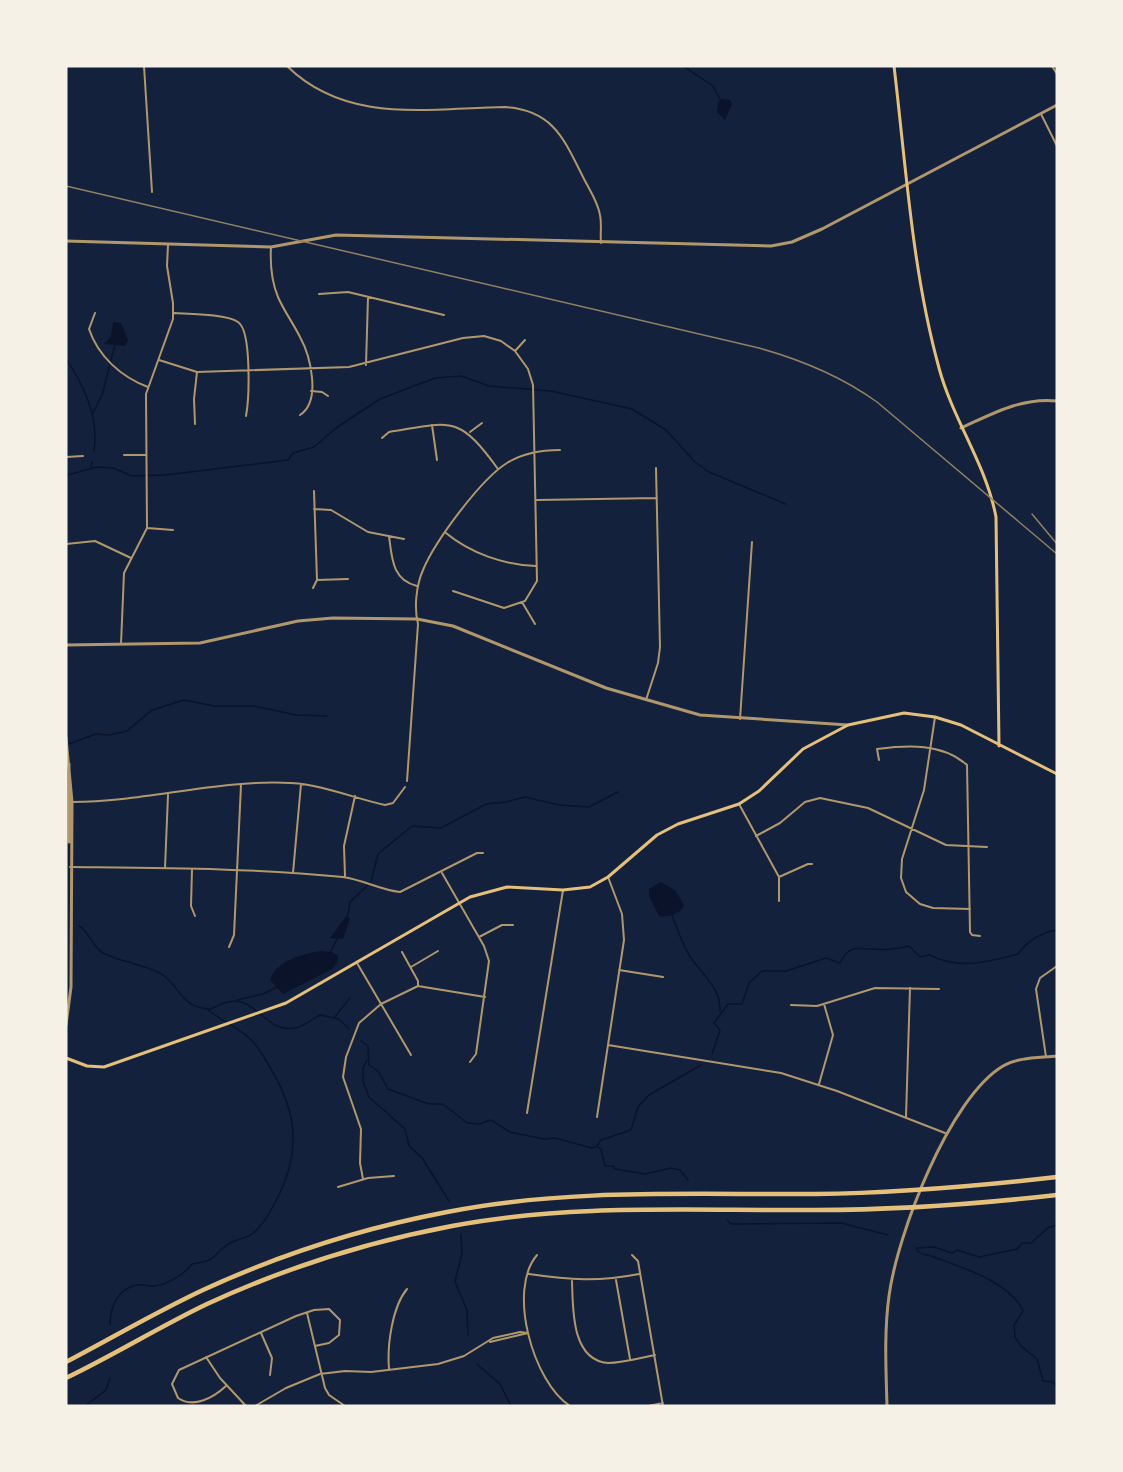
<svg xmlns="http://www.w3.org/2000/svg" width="1123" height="1472" viewBox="0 0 1123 1472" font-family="'Source Sans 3',sans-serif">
<rect width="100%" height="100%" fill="#14213d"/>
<path fill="#0b132b" d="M722,99l8,1 2,4 -7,16 -8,-8 1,-10z
M113,322l8,1 7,17 -3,6 -21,-2 7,-8z
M661,882l14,8 9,15c-3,9 -16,13 -25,11l-10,-20v-7z
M347,915l3,4 -7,20 -13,-1z
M321,951l11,1 6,4 -1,7 -5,6 -49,25 -13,-14c6,-20 33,-26 51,-29z"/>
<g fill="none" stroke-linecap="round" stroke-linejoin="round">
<path stroke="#0b132b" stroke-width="1.5" d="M683,66l30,20 8,15
M66,359c18,26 33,59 28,92
M92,415l10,-20 13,-50
M91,467l1,-5
M66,478l1,-3 30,-8 16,1 19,8 33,-1 123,-15 5,-7 21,-6 22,-19 44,-29 55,-21 26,-2 28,10 62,5 81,18 34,21 29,32 14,10 77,32
M69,744l27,-10 13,1 18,-4 25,-21 32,-10 30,6h40l42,9 31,1
M348,915l2,-13 21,-20 7,-28 34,-28 29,2 45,-24 20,-2 19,-5 34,8 30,2 29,-15
M672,915c5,14 10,28 17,40 12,19 32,32 31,56
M79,926c11,6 13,21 24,27 16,9 46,12 60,22 18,13 18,33 48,34 45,-27 48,25 84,19 10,-1 16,-9 25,-13l19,4 10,10
M330,953l7,-14
M237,1000l26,-6 14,-7
M334,1018l16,-20
M361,1041l7,5 1,19 9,6 10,18 41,15h14l24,19 12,1 12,-4 19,12 34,7 11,-1 37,10 5,-2
M712,1054l8,-24 -6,-7 14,-19h14l7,-21 13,-12h24l40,-13 14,5c9,-17 14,-15 31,-14 13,1 26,0 38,-3l11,11 10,-2c27,15 60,7 88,-1 11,-15 23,-21 39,-24
M367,1060l-4,8v13l6,16 36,32 4,17 13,12 27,43
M597,1146l4,-6 30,-10 7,-23 11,-12 52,-30
M598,1147l3,2 4,17h8l2,3 30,5 26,-6 9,2 8,10
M727,1220l4,4 110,-1 47,12
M461,1234l1,19 -7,29 12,28 1,25
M916,1248c4,7 8,6 15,8 29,11 79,25 92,55l-9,14 1,12 6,9 16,13 6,22 10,1 4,5
M917,1248l17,-1 18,6 5,-3 22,7 38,-8 5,-6h9l18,-16 6,-1 2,-6
M110,1325c0,-18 8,-37 27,-40 5,-1 9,1 14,1 13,1 34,-12 41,-22 29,-4 18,-9 38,-21 7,-4 15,-4 22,-9 12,-9 21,-27 28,-41 26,-55 11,-96 -22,-145 -11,-17 -36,-26 -51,-39
M477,1364l23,20 11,22
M85,1406l21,-16 4,-12"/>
<path stroke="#b1986c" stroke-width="2" d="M144,66l8,126
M287,66c60,59 142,42 218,41 48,3 59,32 78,70 6,12 15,25 17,38 2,9 0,18 1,28
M1052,66l5,8
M66,90v21
M1041,114l16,32
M271,247c-1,17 0,33 7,50 6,14 15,26 22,40 10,18 22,64 0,78
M319,294l29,-2 96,23
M95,313l-6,16c9,27 32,48 59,58
M174,313c15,1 52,1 64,9 14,9 11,78 8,94
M515,351l10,-11
M159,360l38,12 152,-5 114,-29 21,-2 17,5 14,10 13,18 5,16 4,196 -12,20 -21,7 -51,-17
M366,365l2,-68
M311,391l11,1 6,4
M195,424l-1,-25 3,-27
M432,425l5,35
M470,432l12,-9
M382,438l7,-6c63,-10 69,-18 109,37
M124,455h22
M66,457l17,-1
M537,500l120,-2
M314,509l17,1 37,22 36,7
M147,528l26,2
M446,533c24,20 58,32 90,33
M389,536c3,22 3,44 28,50
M66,544l29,-3 36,17
M317,580l31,-1
M313,588l4,-8 -3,-89
M522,602l13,22
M121,644l3,-71 23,-45 -1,-134 27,-75v-16l-6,-37 1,-21
M646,700l12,-37 2,-16 -4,-179
M935,717l-11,73 -22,69 -1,19 5,14 14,12 13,4 37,1
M740,719l12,-177
M879,760l-2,-11c31,-4 65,-6 90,16l3,167 2,3 8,1
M407,781l11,-157c-4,-16 -2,-38 5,-54 12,-29 58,-91 84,-107 16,-10 35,-13 53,-13
M72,802c73,0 146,-23 219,-19 33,2 62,15 94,22l8,-2 12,-16
M739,804l40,73v24
M756,836l24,-13 25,-21 15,-4 48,10 78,37 41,2
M70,867c91,1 183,1 273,10 21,3 37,13 57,15l77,-39h6
M165,868l3,-73
M192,869l-1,37 4,10
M293,873l8,-89
M442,873l42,73 5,15 -13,93 -6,8
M345,876l-1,-30 11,-50
M779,877l29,-13h4
M479,937l23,-12h11
M229,947l5,-12 7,-150
M402,952l16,29v5
M357,963l54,92
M411,967l27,-16
M619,970l44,7
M791,1005l26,1 58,-18 64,1
M608,1045l173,28 56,18 108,42
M1046,1057l-10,-68 4,-11 17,-12
M819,1084l14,-49 -9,-31
M527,1113l36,-223
M597,1117l27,-177 -2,-26 -14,-37
M906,1117l4,-129
M363,1179l-3,-16 1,-34 -18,-52 3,-20 13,-34 22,-19 37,-18 67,11
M338,1187l30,-9 26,-2
M537,1255c-30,35 -4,127 33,151
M632,1255l6,6 25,145
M529,1274c41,6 69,8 110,0
M616,1280l14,79
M572,1281c1,27 -1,79 36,82 15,0 32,-5 47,-8
M307,1313l18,75 4,7 16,11
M261,1333l11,25 -2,17
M490,1342l38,-9
M206,1357l14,21 26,28
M389,1369c-2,-23 3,-62 18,-80
M226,1386c-12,11 -32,23 -48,12l-6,-14 7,-14 117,-54 18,-6 15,-1 11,11 -1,15 -10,8 -14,3
M255,1406l31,-18 34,-14 25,-3 26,1 67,-8 26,-8 29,-18 27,-6 8,1
M648,1406l15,-3"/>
<path stroke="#b1986c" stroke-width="3" d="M66,241l205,6 65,-12 435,11 21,-4 30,-13 235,-124
M961,428c31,-14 61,-31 96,-27
M66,645l134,-2 98,-22 35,-3 84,1 36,7 153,62 94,27 148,10
M66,738l6,64 -1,185 -5,38
M69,764v78
M887,1406c-1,-36 -3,-74 2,-110 8,-61 60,-198 114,-230 15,-9 37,-8 54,-10"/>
<path stroke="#e5c07b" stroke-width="3" d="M894,66c12,100 18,204 45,302 14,52 47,96 57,149l3,229
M66,1058l21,8 17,1 182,-64 184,-106 37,-10 56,3 27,-3 18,-10 49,-42 21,-11 61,-20 20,-13 44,-42 45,-24 56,-12 31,4 26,8 96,49"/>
<path stroke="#e5c07b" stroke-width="4.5" d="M66,1362c46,-24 90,-50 137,-72 78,-36 160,-62 244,-78 122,-24 245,-17 369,-18 81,-1 161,-8 241,-17
M66,1378c48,-23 93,-51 141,-74 78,-36 160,-62 245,-78 120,-23 242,-15 364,-16 80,0 161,-6 241,-15"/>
<path stroke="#918062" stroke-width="1.5" d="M66,186l693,162c43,12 82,28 118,54l180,152
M1032,514l25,30"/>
</g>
<rect width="1123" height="1472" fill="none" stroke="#f6f1e7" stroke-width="135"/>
</svg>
